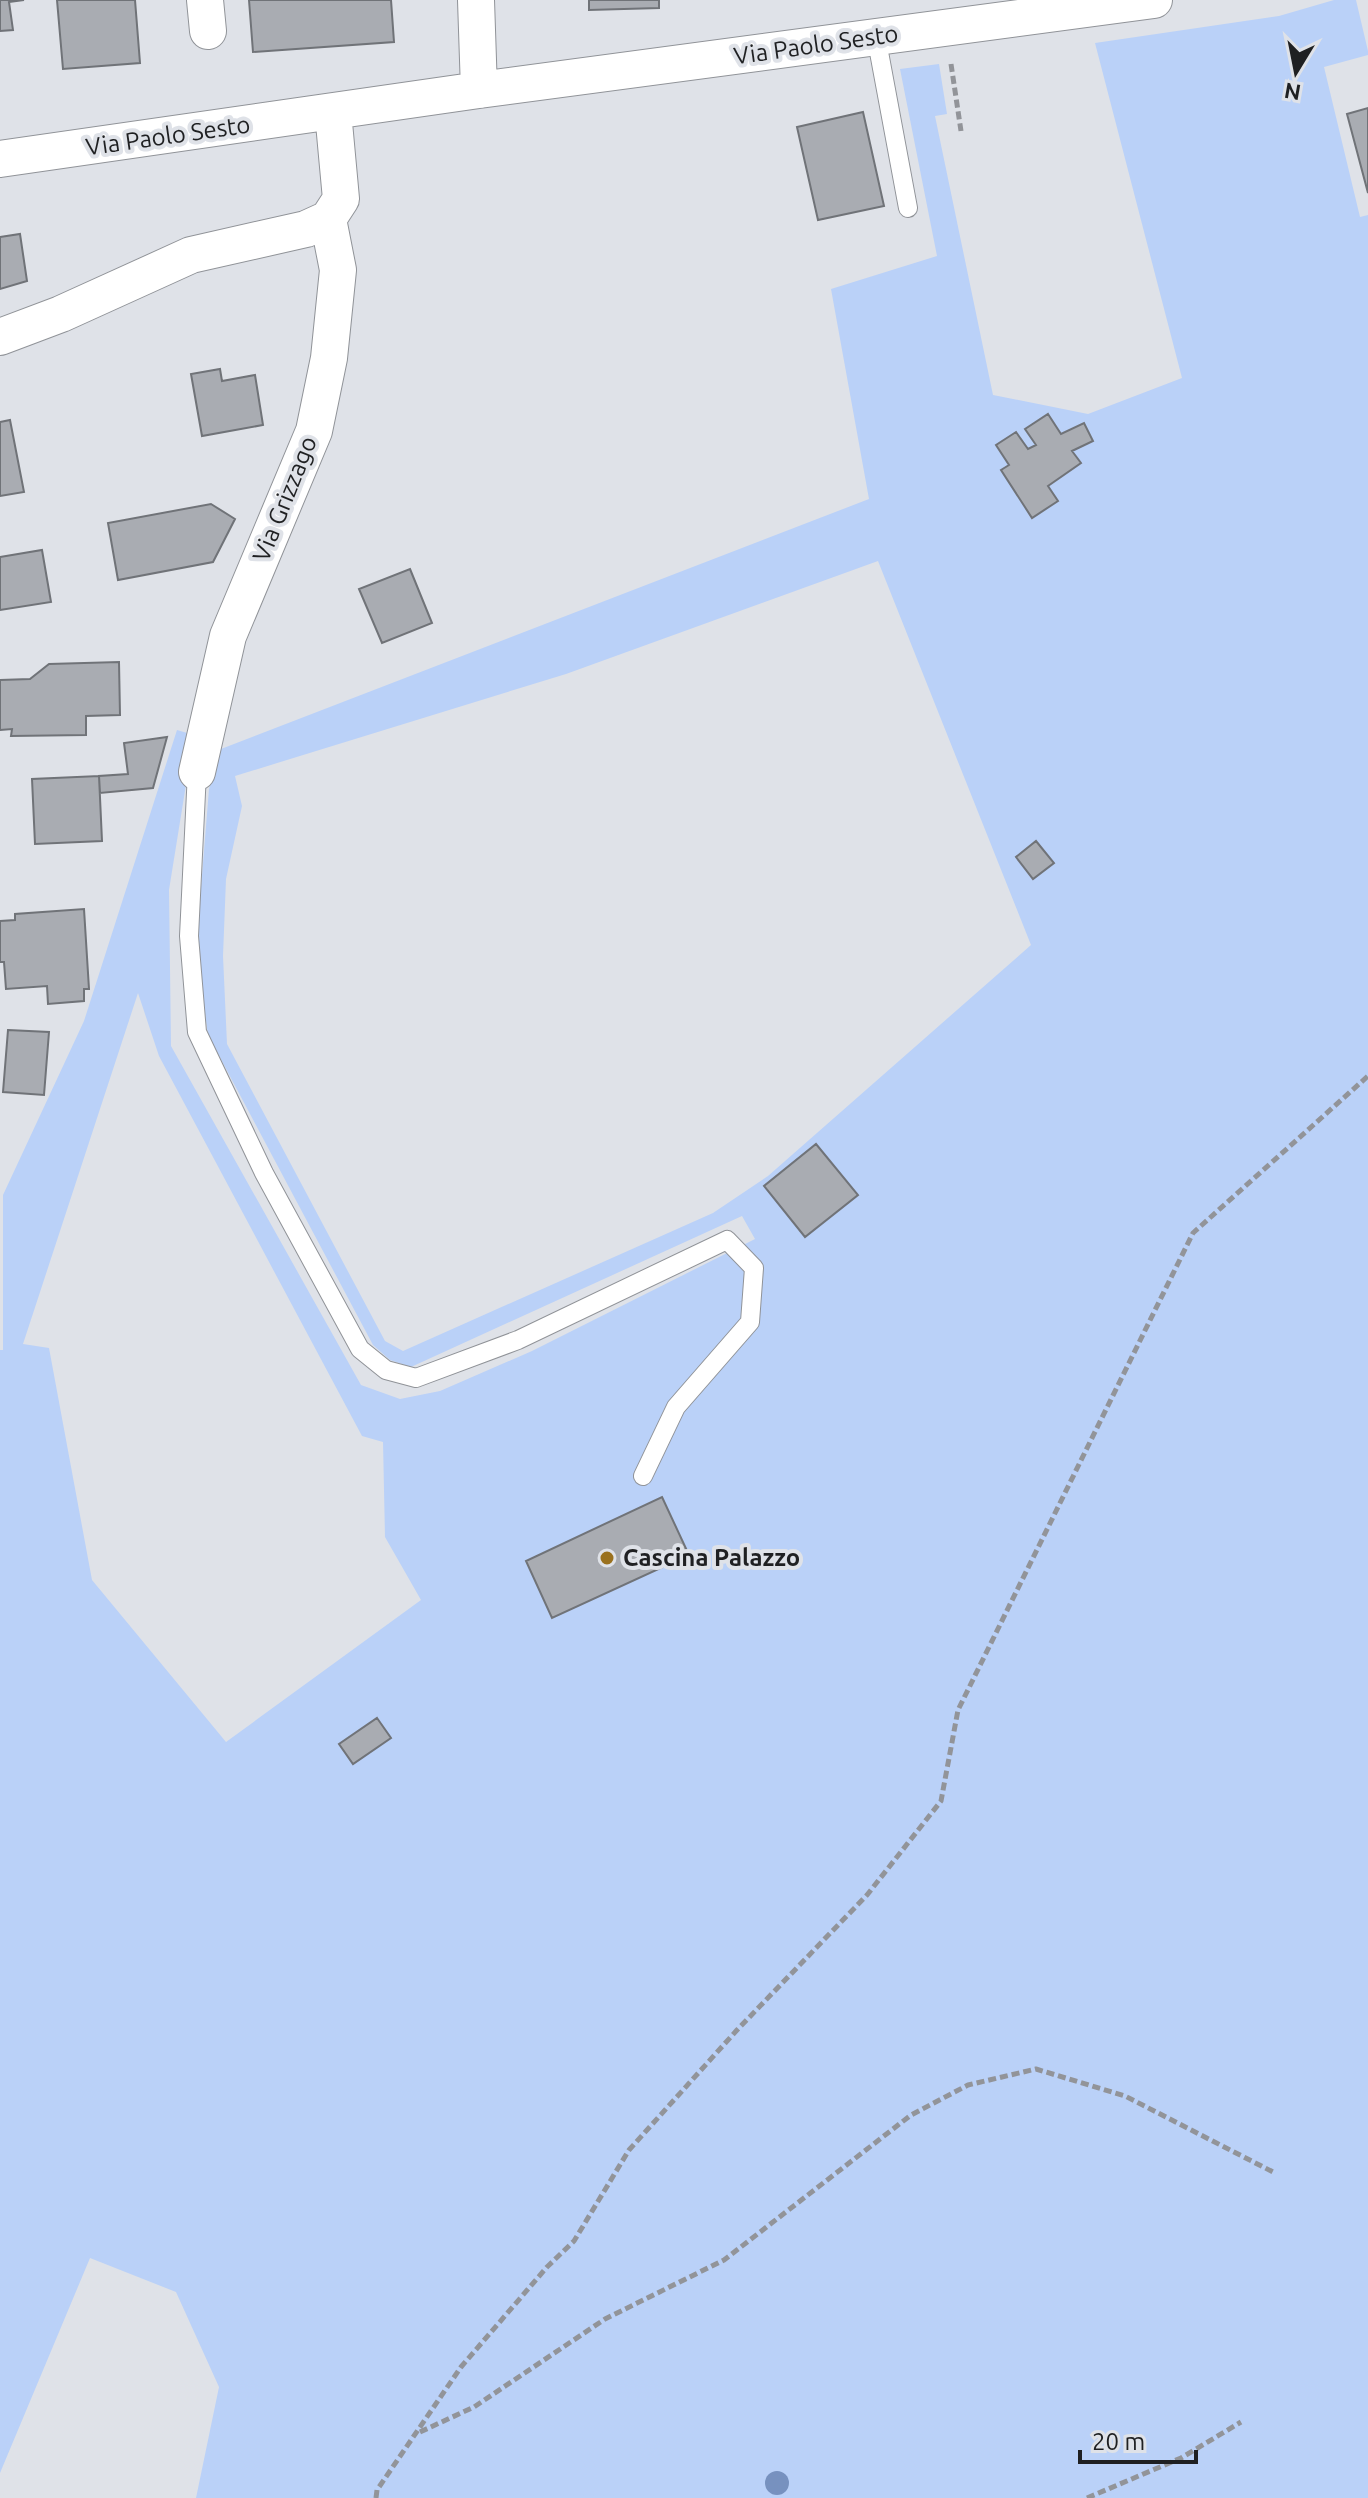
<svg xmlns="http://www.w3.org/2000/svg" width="1368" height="2498" viewBox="0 0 1368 2498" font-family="Ubuntu,sans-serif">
<rect width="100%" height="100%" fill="#dfe2e8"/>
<path fill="#bad1f8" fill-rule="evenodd" d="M1334,0h22l12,51v4l-44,12 36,150 8,-2v2283h-1172l23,-111 -43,-95 -86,-34 -90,215v-1123h3v-155l81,-174 93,-291 17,5 -25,155 2,156 190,339 39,14 40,-8 92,-40 223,-112 -13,-23 -331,151 -21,-7 -17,-15 -165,-310 -12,-85 13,-161 12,-40 648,-250 -38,-210 106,-33 -37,-187 39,-5 8,50 -12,2 58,279 95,19 94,-36 -87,-335 184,-27zM878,561l153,384 -263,231 -55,37 -310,138 -18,-10 -158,-297 -4,-88 3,-77 16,-73 -7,-30 331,-102zM138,993l21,63 203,380 21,6 2,95 36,63 -195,142 -134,-162 -43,-232 -26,-4z"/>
<path fill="#a9acb2" stroke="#707378" stroke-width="2" d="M0,0h24l-15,2 4,28 -13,1z
M57,0h78l5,63 -77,6z
M249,0h142l3,42 -141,10z
M589,0h70v8l-70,2z
M1368,108v85l-21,-79z
M863,112l21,94 -66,14 -21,-93z
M20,234l7,47 -27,8v-52z
M220,369l2,12 33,-6 8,50 -61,11 -11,-62z
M1048,414l13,20 23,-11 9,18 -21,10 9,12 -33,23 10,15 -26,17 -31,-48 8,-5 -13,-20 20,-13 12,17 8,-4 -11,-16z
M10,420l14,72 -24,4v-74z
M211,504l24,15 -22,43 -95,18 -10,-57z
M42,550l9,52 -51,8v-53z
M410,569l22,54 -50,20 -23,-54z
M119,662l1,53 -34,1v19l-75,1 1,-7 -12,1v-50l30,-1 19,-15z
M167,737l-14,51 -53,5 -1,-17 29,-2 -4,-31z
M99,776l3,65 -67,3 -3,-65z
M1036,841l18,22 -21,16 -17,-22z
M84,909l5,80h-5v12l-36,3 -1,-18 -41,3 -2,-27h-4v-41l15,-1v-6z
M8,1030l41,2 -5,63 -41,-3z
M816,1144l42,51 -53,42 -41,-51z
M662,1497l27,58 -137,63 -26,-57z
M377,1718l14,20 -38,26 -14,-20z"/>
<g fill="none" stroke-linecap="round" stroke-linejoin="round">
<g stroke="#909398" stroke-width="20">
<path id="lane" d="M876,36l32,172
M197,772l-8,164 8,96 67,141 96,176 26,21 30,8 102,-38 209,-100 27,28 -4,54 -74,85 -33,69"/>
</g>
<g stroke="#909398" stroke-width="38">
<path id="street" d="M205,0l3,31
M476,0l3,90
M0,159l479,-69 675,-90
M0,337l61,-23 130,-59 115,-26 22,-10 13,-20 -8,-87
M197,772l31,-136 86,-205 15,-73 9,-88 -10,-51"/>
</g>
<path stroke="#929499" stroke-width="5" stroke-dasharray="8 4" stroke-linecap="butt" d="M951,64l10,67
M420,2432l54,-25 131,-88 119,-59 187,-145 57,-30 68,-16 89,27 150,77
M376,2498l1,-8 84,-123 86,-100 27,-26 55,-91 108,-120 130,-135 74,-94 17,-91 235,-477 175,-157
M1087,2498l94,-40 60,-36"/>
<use href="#lane" stroke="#fff" stroke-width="18"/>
<use href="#street" stroke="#fff" stroke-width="36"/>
</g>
<circle fill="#7791bf" cx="777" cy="2483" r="12"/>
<circle fill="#9a711e" stroke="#dfe2e8" stroke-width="3" cx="607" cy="1558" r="8"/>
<g text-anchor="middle" stroke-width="8" stroke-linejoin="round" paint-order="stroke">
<g font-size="24" fill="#1f2022" stroke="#dfe2e8">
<text transform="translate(816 45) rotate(-8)" y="8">Via Paolo Sesto</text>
<text transform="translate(168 136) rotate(-8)" y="8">Via Paolo Sesto</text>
<text transform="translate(285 499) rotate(-68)" y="8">Via Grizzago</text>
</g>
<g font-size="24" font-weight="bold" fill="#1f2022" stroke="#dfe2e8" text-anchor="start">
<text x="623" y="1566">Cascina Palazzo</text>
</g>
</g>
<g transform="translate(1296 72) rotate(190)" stroke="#dfe2e8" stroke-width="6" paint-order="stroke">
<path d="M0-6L14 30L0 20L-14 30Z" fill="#1f2022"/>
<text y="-12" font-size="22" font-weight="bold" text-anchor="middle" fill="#1f2022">N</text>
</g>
<path d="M1080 2450v12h116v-12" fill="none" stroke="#1f2022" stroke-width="4"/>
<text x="1092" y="2450" font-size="24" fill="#1f2022" stroke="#dfe2e8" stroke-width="6" paint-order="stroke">20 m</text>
</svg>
